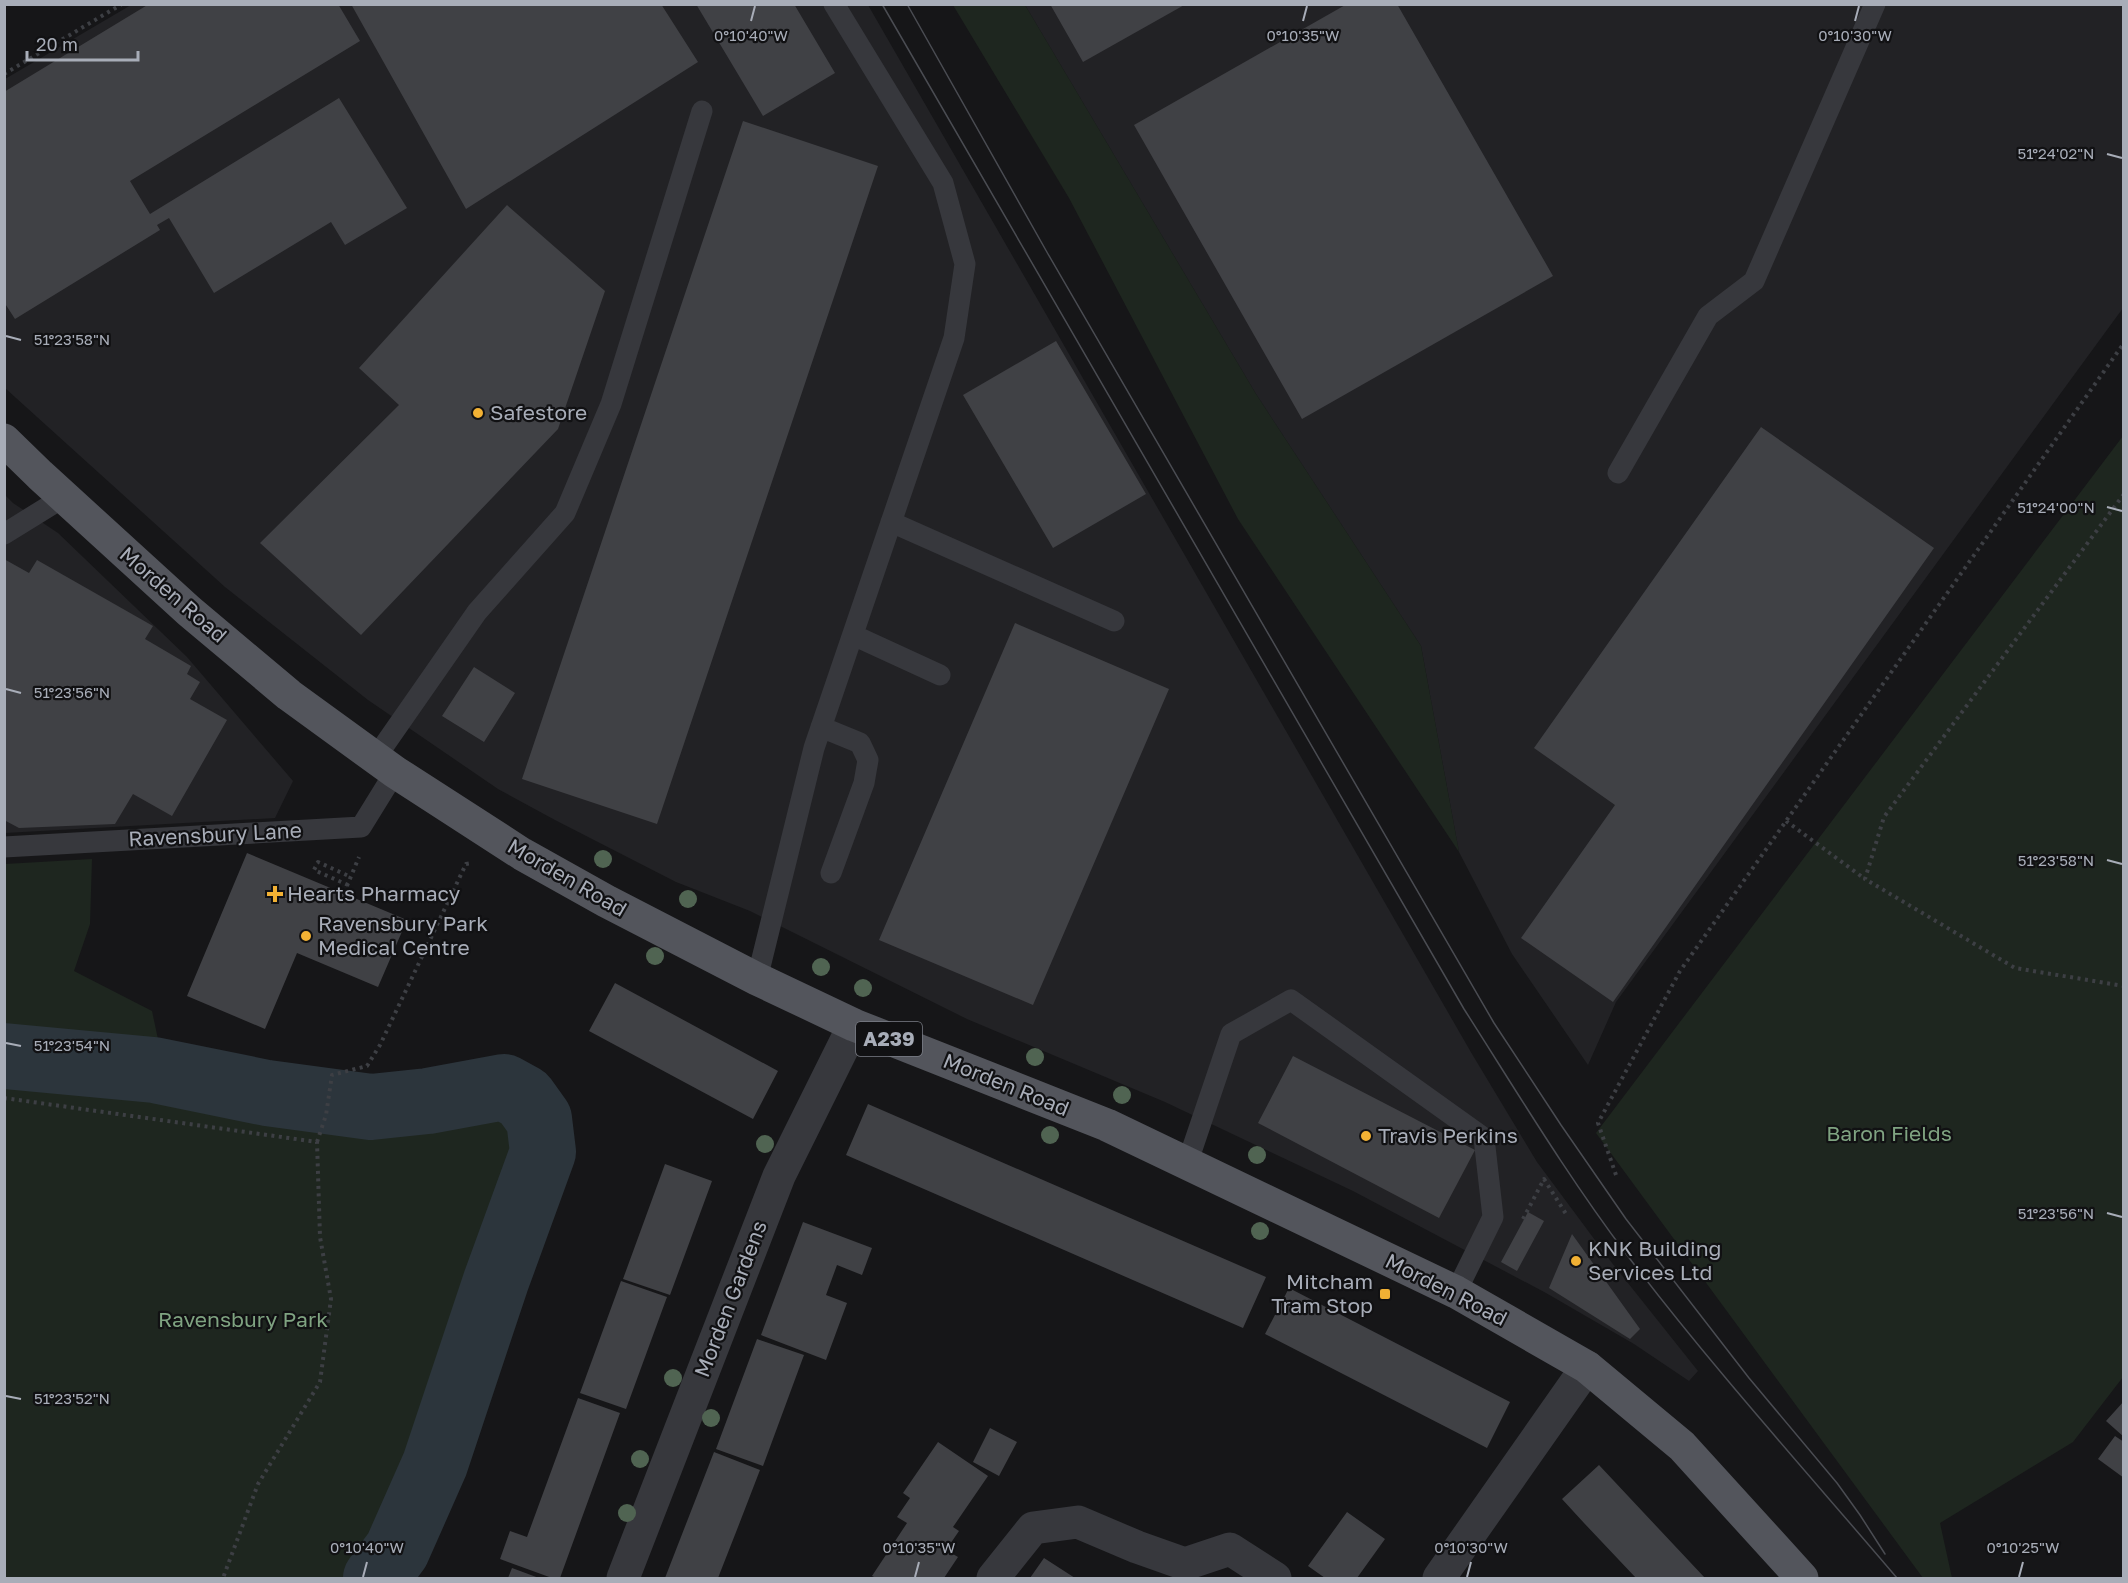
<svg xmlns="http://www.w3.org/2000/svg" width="2128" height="1583" viewBox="0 0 2128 1583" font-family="'Golos Text',sans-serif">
<rect width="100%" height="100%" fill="#161618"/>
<path fill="#222225" d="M131,5h737l604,1049 65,108 75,101 86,108 -9,10 -55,-37 -88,-51 -193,-102 -188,-89 -198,-83 -217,-108 -74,-29 -121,-62 -57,-31 -130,-89 -143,-113 -220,-199v-309z
M1025,5h1098v303l-507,694 -28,63 -76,-111 -53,-102 -38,-206 -165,-252z
M4,494l9,9 45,30 129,124 106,124 -18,37 -270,15z"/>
<path fill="#1e261f" d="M953,5h72l231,389 165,252 38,206 -221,-333 -169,-321z
M2123,436v941l-50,65 -133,81 12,55h-29l-327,-445z
M92,859l-2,65 -16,47 78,40 10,47 106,25 105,13 132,-20 26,11 33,20 -21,79 -38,99 -57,175 -47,104 -11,14h-385v-714z"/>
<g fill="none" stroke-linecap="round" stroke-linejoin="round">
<path stroke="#2c353c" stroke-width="66" d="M4,1056l150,14 113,23 104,14 57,-6 76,-14 20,11 15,21 4,33 -47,129 -61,183 -38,86 -21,28"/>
</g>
<path fill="#404145" d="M149,4h189l22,37 -230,140 20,33 189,-116 68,110 -62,37 -14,-23 -117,71 -45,-75 -12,7 3,5 -145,89 -11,-17v-210z
M351,4h310l37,58 -232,147z
M696,4h98l41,69 -72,43z
M1050,4h136l-103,58z
M1347,4h50l156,272 -251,143 -168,-294z
M743,121l135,45 -221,658 -135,-45z
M507,205l98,86 -47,138 -197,206 -101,-92 139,-138 -40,-37z
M1056,341l90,153 -93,54 -90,-153z
M1761,427l173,121 -321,454 -92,-64 94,-133 -81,-57z
M4,559l25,14 8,-13 116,66 -8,13 46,27 -4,8 13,8 -10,17 37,21 -55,96 -39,-22 -18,30 -96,4 -15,-8z
M1015,623l154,66 -136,316 -154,-65z
M474,667l41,26 -31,49 -42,-26z
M247,853l160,67 -29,67 -81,-34 -32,76 -78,-33z
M615,983l163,88 -25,48 -164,-88z
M1293,1056l182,94 -36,68 -181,-95z
M868,1104l398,173 -23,51 -397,-173z
M665,1164l47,17 -42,114 -47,-16z
M1528,1212l16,9 -27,50 -16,-9z
M803,1222l69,26 -10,27 -25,-10 -11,30 21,8 -21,57 -65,-25z
M1572,1234l68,95 -10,10 -81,-51z
M621,1281l46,16 -41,112 -46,-16z
M1289,1288l221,114 -23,46 -222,-114z
M757,1339l47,16 -41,111 -47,-17z
M578,1398l42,15 -60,165h-8l-52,-19 10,-28 17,6z
M2124,1401v36l-18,-16z
M990,1428l27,14 -18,34 -26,-14z
M2115,1436l9,6v36l-26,-19z
M938,1442l50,34 -35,51 6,4 -13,19 12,7 -14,21h-68l-4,-2 35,-53 -10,-6 13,-19 -7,-5z
M714,1452l46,18 -22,57 -20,51h-53z
M1599,1465l44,47 62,66h-69l-52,-55 -22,-24z
M1347,1512l38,27 -28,39h-32l-17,-12z
M1044,1558l31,20h-45z
M512,1568l27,10h-31z"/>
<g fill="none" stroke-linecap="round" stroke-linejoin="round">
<path stroke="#3d3f44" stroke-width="4" stroke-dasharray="3 4.5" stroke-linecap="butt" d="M4,74l118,-70
M2124,494l-240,323 -19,62 150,89 109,18
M1786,821l79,58
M348,885l-34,-15 4,-8 33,15
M344,893l15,-36
M4,1098l313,44 3,95 11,62 -11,83 -62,102 -35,94
M317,1142l9,-27 6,-40 35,-9 13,-21 86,-181 6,-1
M1616,1175l-18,-52 82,-152 444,-628
M1523,1219l21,-40 22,35"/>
<path stroke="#37383d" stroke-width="21" d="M1618,473l90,-157 46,-35 121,-277
M891,522l223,99
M4,534l60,-37
M853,635l87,40
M821,727l39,16 8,17 -4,23 -33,90
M376,757l101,-145 88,-99 46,-109 91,-293
M4,847l357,-20 34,-55
M757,979l57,-231 140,-410 11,-74 -22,-81 -109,-179
M1187,1164l44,-130 60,-34 193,138 9,79 -37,75"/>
<path stroke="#37383d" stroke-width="33" d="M623,1578l156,-402 75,-151
M993,1578l40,-50 45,-6 59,25 48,17 45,-15 45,29
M1439,1578l148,-211"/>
<path stroke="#53555c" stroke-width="33" d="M4,440l36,35 149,136 100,84 106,77 127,82 84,47 151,78 97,46 253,100 349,167 131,75 95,79 120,132"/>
<path stroke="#4a4c52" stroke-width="1.5" d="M882,4l582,1005c53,83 104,168 163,246 85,112 179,216 270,323
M907,4l141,250 446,769 67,102 65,94 123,159 88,105 23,32 25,39"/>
</g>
<g fill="#506452">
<circle cx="603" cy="859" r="9"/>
<circle cx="688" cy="899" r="9"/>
<circle cx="655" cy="956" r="9"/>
<circle cx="821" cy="967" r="9"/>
<circle cx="863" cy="988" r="9"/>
<circle cx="1035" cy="1057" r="9"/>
<circle cx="1122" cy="1095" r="9"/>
<circle cx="1050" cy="1135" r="9"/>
<circle cx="765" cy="1144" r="9"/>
<circle cx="1257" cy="1155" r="9"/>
<circle cx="1260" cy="1231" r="9"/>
<circle cx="673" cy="1378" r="9"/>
<circle cx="711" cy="1418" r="9"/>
<circle cx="640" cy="1459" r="9"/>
<circle cx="627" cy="1513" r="9"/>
</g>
<path fill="none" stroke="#a8adb8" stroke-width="2" d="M751,21l4,-15M1303,21l4,-15M1855,21l4,-15M2107,154l15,4M6,336l15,4M2107,507l15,4M6,689l15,4M2107,860l15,4M6,1043l15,3M2107,1213l15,4M6,1396l15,3M363,1577l4,-15M915,1577l4,-15M1467,1577l4,-15M2019,1577l4,-15"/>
<g fill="#f2b134" stroke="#111113" stroke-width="2">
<circle cx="478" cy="413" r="6"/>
<path d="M272 885h6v6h6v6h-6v6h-6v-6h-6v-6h6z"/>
<circle cx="306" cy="936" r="6"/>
<circle cx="1366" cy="1136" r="6"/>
<circle cx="1576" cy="1261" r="6"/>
<rect x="1379" y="1288" width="12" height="12" rx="3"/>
</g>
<g text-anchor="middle" stroke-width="4.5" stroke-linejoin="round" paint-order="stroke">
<rect fill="#111113" stroke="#7b7e86" stroke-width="1.5" x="856" y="1022" width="66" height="34" rx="4.5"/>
<g font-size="20" font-weight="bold" fill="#a8adb8">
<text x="889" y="1046">A239</text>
</g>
<g font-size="21" fill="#a8adb8" stroke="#111113" text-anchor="start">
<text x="490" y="420">Safestore</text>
<text x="287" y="901">Hearts Pharmacy</text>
<text x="318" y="931">Ravensbury Park<tspan x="318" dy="24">Medical Centre</tspan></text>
<text x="1378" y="1143">Travis Perkins</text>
<text x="1588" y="1256">KNK Building<tspan x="1588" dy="24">Services Ltd</tspan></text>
<text x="1373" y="1289" text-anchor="end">Mitcham<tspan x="1373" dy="24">Tram Stop</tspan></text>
</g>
<g font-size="21" fill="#a8adb8" stroke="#111113">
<text transform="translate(173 595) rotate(41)" y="7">Morden Road</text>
<text transform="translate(215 835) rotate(-3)" y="7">Ravensbury Lane</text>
<text transform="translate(567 878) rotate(30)" y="7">Morden Road</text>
<text transform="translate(1006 1085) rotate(22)" y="7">Morden Road</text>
<text transform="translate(1446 1290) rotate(27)" y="7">Morden Road</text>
<text transform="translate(731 1299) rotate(-69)" y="7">Morden Gardens</text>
</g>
<g font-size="21" fill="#7fa381" stroke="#111113">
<text x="1889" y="1141">Baron Fields</text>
<text x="243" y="1327">Ravensbury Park</text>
</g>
</g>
<g font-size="15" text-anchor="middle" fill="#a8adb8" stroke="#111113" stroke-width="4.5" stroke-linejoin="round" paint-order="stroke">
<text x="751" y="41">0°10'40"W</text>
<text x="1303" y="41">0°10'35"W</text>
<text x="1855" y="41">0°10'30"W</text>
<text x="2056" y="159">51°24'02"N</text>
<text x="72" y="345">51°23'58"N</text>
<text x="2056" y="513">51°24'00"N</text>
<text x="72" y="698">51°23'56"N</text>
<text x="2056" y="866">51°23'58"N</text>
<text x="72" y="1051">51°23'54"N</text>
<text x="2056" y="1219">51°23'56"N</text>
<text x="72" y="1404">51°23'52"N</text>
<text x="367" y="1553">0°10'40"W</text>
<text x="919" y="1553">0°10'35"W</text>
<text x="1471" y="1553">0°10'30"W</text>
<text x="2023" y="1553">0°10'25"W</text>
</g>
<rect width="2128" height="1583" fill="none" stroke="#a8adb8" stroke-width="12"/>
<path d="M27 51v9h111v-9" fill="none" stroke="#a8adb8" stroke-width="3"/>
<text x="36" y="51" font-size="18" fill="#a8adb8" stroke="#111113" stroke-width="4.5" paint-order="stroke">20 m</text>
</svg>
